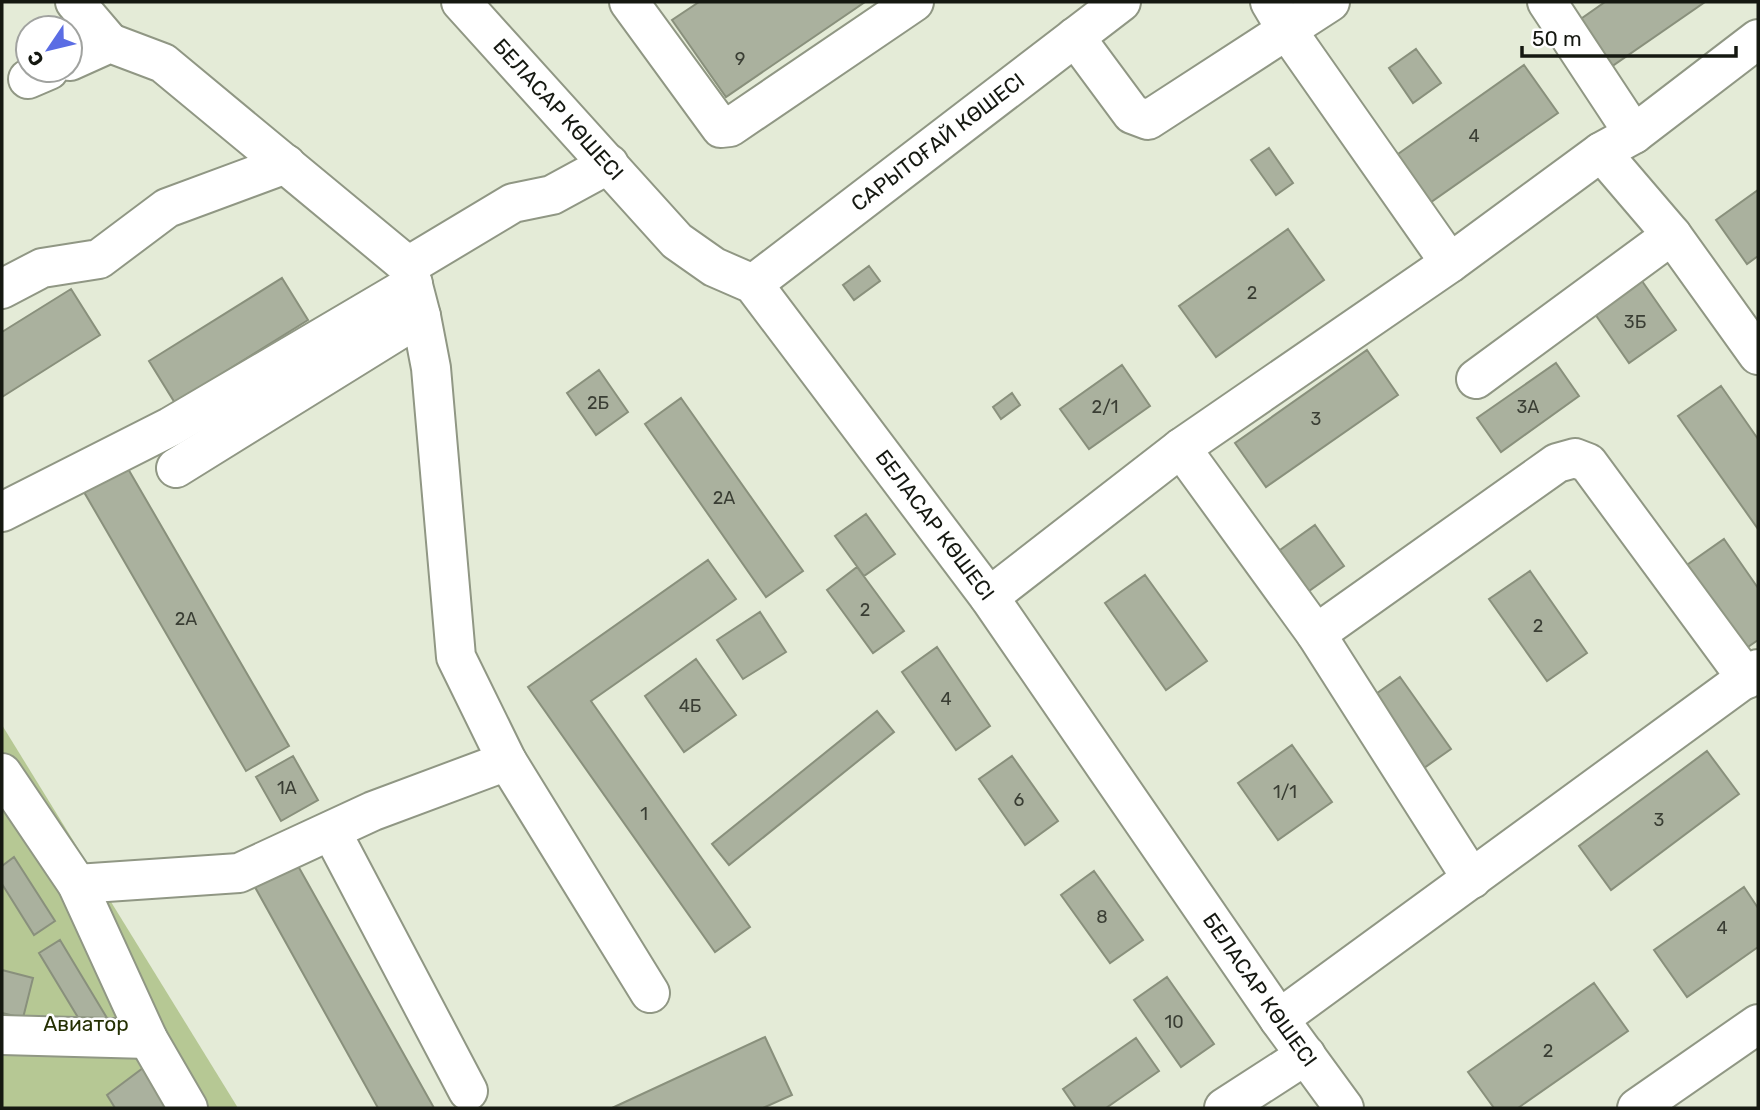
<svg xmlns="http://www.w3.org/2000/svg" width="1760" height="1110" viewBox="0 0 1760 1110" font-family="Rubik,sans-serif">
<rect width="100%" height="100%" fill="#e4ebd7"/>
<path fill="#b6c894" d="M2,725l236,383h-236z"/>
<path fill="#aab19e" stroke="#89907c" stroke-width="2" d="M699,2h166l-139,95 -54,-77z
M1605,2h100l-97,67 -33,-46z
M1416,49l25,34 -28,20 -24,-35z
M1524,65l34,48 -134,94 -33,-48z
M1269,148l24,35 -17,12 -25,-35z
M1758,190v66l-11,8 -31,-44z
M1288,229l36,51 -108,77 -37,-51z
M869,266l11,15 -26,19 -11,-15z
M282,278l26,42 -133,83 -26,-42z
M1642,281l34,49 -47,33 -34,-49z
M71,289l29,46 -98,62v-65z
M1367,350l31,45 -132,92 -31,-44z
M1556,363l23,33 -78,56 -24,-34z
M1122,365l28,41 -61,43 -29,-40z
M599,370l29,42 -32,23 -29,-42z
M1721,386l37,53v90l-80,-113z
M1012,393l8,12 -19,14 -8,-12z
M681,398l122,173 -37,26 -121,-173z
M127,467l162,279 -43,25 -162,-279z
M866,514l29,40 -31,22 -29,-40z
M1315,525l29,41 -42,30 -29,-41z
M1724,539l34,49v52l-16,11 -58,-84z
M708,560l28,39 -145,102 159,226 -35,25 -187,-265z
M857,567l47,64 -31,22 -46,-63z
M1530,571l57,82 -40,28 -58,-82z
M1145,575l62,86 -41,29 -61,-87z
M760,612l26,40 -43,27 -26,-39z
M937,647l53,79 -34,24 -54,-78z
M696,659l40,56 -52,37 -39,-56z
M1400,677l51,72 -27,19 -51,-72z
M877,711l17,21 -165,133 -17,-21z
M1292,745l40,57 -54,38 -40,-57z
M1707,751l32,43 -128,96 -32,-44z
M293,756l25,44 -37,21 -25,-44z
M1012,756l46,65 -33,24 -46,-66z
M14,857l41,64 -21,14 -32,-51v-18z
M293,857l141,251h-56l-127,-228z
M1094,871l49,69 -33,23 -49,-68z
M1744,887l14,21v39l-71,50 -33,-47z
M60,940l47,78 -22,11 -46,-76z
M2,970l31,8 -10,40 -21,-5z
M1167,977l47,67 -33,23 -47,-67z
M1594,983l34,48 -110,77h-24l-26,-36z
M765,1037l27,58 -29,13h-151z
M1136,1038l23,33 -53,37h-30l-13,-19z
M143,1068l25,40h-53l-8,-13z"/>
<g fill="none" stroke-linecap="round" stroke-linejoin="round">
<g stroke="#909784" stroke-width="42">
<g id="minor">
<path d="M75,2l35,41"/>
<path id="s1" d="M461,2l216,239 37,26 39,17 236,313 290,422 65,89"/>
<path d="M629,2l92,126 9,-1 184,-125"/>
<path d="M1270,2l16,27 164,234"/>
<path d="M1075,37l57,77 16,6 182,-118"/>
<path d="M70,61l40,-18 53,20 245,203 105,-63 39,-8 57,-31"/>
<path d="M28,79l21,-9"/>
<path d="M1634,134l124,-95"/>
<path d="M1601,152l71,83 86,120"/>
<path d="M408,266l13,50 10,52 25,289 51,104 143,232"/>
<path id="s2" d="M753,284l368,-282"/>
<path d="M2,289l40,-21 57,-9 68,-51 119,-44"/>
<path d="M1476,379l196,-144"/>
<path d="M1181,448l135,186 156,245"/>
<path d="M176,468l245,-152"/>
<path d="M2,512l168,-85 243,-143"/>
<path d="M989,597l192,-149 269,-185 151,-111 33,-18 -87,-132"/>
<path d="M1316,634l241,-171 18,-5 13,5 159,216"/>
<path d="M2,773l75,111 71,155 40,69"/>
<path d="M331,831l137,260"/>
<path d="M77,884l162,-11 134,-62 134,-50"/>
<path d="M1279,1019l479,-350"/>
<path d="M2,1035l146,4"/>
<path d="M1224,1108l82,-53"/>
<path d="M1637,1108l121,-84"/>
</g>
</g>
<use href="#minor" stroke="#fff" stroke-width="38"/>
</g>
<g text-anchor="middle" stroke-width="5" stroke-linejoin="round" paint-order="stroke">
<g font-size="18" fill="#3a3e34">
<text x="740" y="65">9</text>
<text x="1474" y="142">4</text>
<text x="1252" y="299">2</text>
<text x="1635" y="328">3Б</text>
<text x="598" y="409">2Б</text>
<text x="1105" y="413">2/1</text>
<text x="1528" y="413">3А</text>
<text x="1316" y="425">3</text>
<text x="724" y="504">2А</text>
<text x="865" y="616">2</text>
<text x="186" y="625">2А</text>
<text x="1538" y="632">2</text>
<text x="946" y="705">4</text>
<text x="690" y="712">4Б</text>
<text x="287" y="794">1А</text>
<text x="1285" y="798">1/1</text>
<text x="1019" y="806">6</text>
<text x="644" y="820">1</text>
<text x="1659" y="826">3</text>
<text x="1102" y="923">8</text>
<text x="1722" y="934">4</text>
<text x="1174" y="1028">10</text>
<text x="1548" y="1057">2</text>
</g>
<g font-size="21" fill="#151811" stroke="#fff">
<text dy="7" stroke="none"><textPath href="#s1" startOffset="145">БЕЛАСАР КӨШЕСІ</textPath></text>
<text dy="7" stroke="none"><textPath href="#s2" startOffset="233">САРЫТОҒАЙ КӨШЕСІ</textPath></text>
<text dy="7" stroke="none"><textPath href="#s1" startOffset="712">БЕЛАСАР КӨШЕСІ</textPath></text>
<text dy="7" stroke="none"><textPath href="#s1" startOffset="1279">БЕЛАСАР КӨШЕСІ</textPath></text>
</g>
<g font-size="21" fill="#253003" stroke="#fff">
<text x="86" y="1031">Авиатор</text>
</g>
</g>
<rect width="1760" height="1110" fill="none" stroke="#151811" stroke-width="7"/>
<g transform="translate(49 49) rotate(235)"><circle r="33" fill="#ffffff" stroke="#a1a3a0" stroke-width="2"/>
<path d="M0-5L12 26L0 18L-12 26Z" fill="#5b6de4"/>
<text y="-10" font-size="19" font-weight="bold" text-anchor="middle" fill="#151811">С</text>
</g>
<path d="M1522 46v10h214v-10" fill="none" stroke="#151811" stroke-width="3.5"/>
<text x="1532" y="46" font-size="21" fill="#151811" stroke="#ffffff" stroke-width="5" paint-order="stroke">50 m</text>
</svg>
